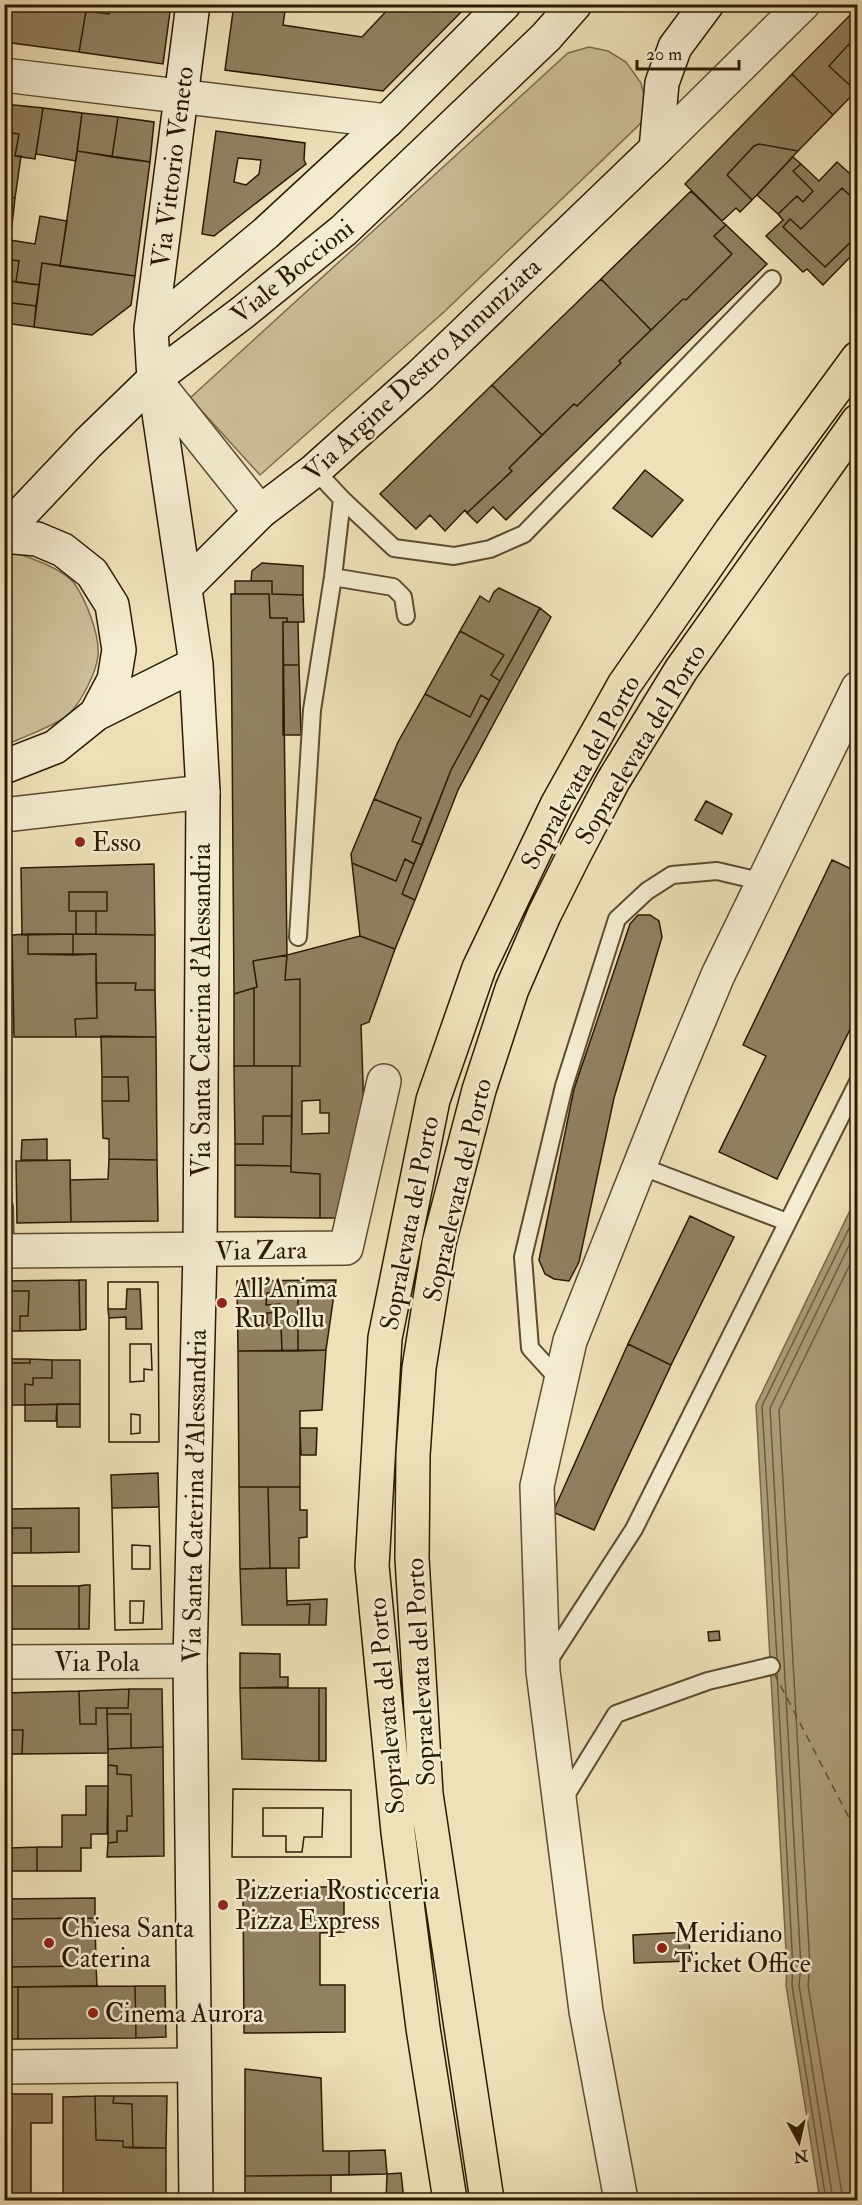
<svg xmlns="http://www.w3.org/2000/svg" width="862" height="2205" viewBox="0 0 862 2205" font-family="'IM FELL Double Pica',serif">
<rect width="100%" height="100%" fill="#eee1b8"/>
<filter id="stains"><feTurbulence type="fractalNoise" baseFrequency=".00333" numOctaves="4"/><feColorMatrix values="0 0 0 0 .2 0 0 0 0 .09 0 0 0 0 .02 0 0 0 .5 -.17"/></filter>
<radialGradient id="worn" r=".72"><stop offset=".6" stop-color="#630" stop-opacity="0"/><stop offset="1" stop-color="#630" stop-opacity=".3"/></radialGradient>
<path fill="#cdbf99" stroke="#7c6c4e" stroke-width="1.5" d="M589,47l19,4 18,11 15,21 5,20 -4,19 -198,190 -184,163 -70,-77 378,-345z
M4,551c19,3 58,17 70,32 12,17 26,52 24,73 -2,17 -16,44 -28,57 -12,12 -49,25 -65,32z"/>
<path fill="#ac9d7a" stroke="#78694a" stroke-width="1.5" d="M857,1196v1004h-37l-34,-215 1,-17 -31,-563z"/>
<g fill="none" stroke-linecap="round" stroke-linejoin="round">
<path stroke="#6c5c3e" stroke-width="1.5" d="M777,1658l-15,-252 96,-196
M777,1673l16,295 -1,17 34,215
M833,2200l-34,-215 2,-18 -31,-559 88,-181
M843,2200l-35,-215 2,-18 -31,-557 79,-162"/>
<path stroke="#5f4e32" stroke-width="1.5" stroke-dasharray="8 6" stroke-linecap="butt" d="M774,1673l84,162"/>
</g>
<path fill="#908161" stroke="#2b1a02" stroke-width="1.5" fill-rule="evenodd" d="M4,4h38l44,7 -7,41 -75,-10z
M110,4h61l-8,60 -84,-12 7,-41 23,3z
M234,4h52l-3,21 79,12 31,-33h76l-86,87 -158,-21z
M858,7v38l-4,4 -5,-5 -20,22 27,25 -23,24 -41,-41z
M849,44l5,5 4,-4v44l-2,2 -27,-25z
M792,74l41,41 -35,36 -39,-7 -5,2 -27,29 25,25 -12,12 -4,-4 -14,13 -37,-37z
M4,104l39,4 -8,51 -20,-3 4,-22 -15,-2z
M43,108l39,5 -6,48 -40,-7z
M82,113l36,4 -6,40 -35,-6z
M118,117l36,5 -4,40 -38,-5z
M216,131l89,12 -1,17 2,4 -92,72 -12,-2zM238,158l23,2 -2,14 -13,11 -12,-3z
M4,132l15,2 -4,22h6l-6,42 -11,-1z
M759,144l39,7 -46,49 -25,-25 27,-29z
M77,151l73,11 -15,114 -75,-10z
M793,157l8,7 -8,7 20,20 -10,11 -6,-6 -19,18 -21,-19z
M837,162l21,19v22l-16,-15 -41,41 -11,-10 -7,8 42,40 33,-32v14l-35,36 -16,-16 -4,3 -37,-36 17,-16 -5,-6 19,-18 6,6 10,-11 -20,-20 8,-7 18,17z
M842,188l16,15v32l-33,32 -42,-40 7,-8 11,10z
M691,191l35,34 -12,11 18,18 -46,46 -3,-1 -32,31 -50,-51z
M4,197l11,1 -2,18 -9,-1z
M4,215l9,1 -3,24 25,4 5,-28 27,5 -7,45 -18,-3 -3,22 -23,-3 3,-21 -15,-2z
M726,225l41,39 -261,256 -13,-13 -16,16 -10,-10 45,-42 -3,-3 65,-64 3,2 44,-43 -2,-2 64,-62 3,1 46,-46 -18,-18z
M4,259l15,2 -3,21 -12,-2z
M42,263l93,13 -4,29 -39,30 -58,-8z
M601,279l50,51 -32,31 2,2 -44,43 -3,-2 -32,31 -50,-50z
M4,280l35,5 -3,21 -32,-4z
M4,302l32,4 -2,21 -30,-4z
M492,385l50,50 -33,33 3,3 -45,42 -2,-3 -20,21 -15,-16 -14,14 -36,-35z
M645,470l38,30 -31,37 -39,-29z
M262,563l41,3v29l-31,-1v-13h-21l1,-10z
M235,581h37v13l31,1 1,27h-17v-4h-17l-1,-24h-34z
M499,588l41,20 -40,73 -9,-6 13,-20 -44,-24 20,-35 9,6 5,-10z
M231,594h38l1,24h17v4h-4l4,333 -34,6 4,26 -23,7z
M540,608l11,9 -93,173 -43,110 -13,-6 49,-124z
M283,622h15l1,43h-16z
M460,631l44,24 -13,20 9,6 -11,19 -8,-5 -11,22 -45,-23z
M283,665h16l2,70h-18z
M425,694l45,23 11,-22 8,5 -38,70 -29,75 -10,-4 9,-23 -47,-19 24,-57z
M374,799l47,19 -9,23 10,4 -8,19 -9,-5 -9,22 -44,-18 -1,-9z
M706,801l26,13 -10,20 -27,-14z
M405,859l9,5 -12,30 13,6 -20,49 -35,-13 -8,-73 44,18z
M832,860l26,12v141l-81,166 -58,-27 47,-96 -23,-11z
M154,864l1,71 -59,-1v-23h11v-19h-38v19h7v23l-54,1 -1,-67z
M69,892h38v19h-38z
M76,911h20v23h-20z
M638,915h12l9,6 3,16 -48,161 -35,164 -10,19 -15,-2 -9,-5 -6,-14 35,-171 56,-165z
M28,934v20h68l1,64 -22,1 1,18h-62l-2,-102z
M28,934h45v21l-45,-1z
M73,934l82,1v55h-20l1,-7h-40v-29l-23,1z
M360,936l35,13 -26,73 -8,3 3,87 -23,106h-21v-44l-29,-2 1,-106h8v-87l-15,1 2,-25zM320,1100v13h9v20l-27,1v-33z
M287,955l-2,25 15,-1v87h-46v-78l3,-1 -4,-26z
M96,983h40l-1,7h20l1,47h-80l-1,-18 22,-1z
M254,988v78h-20v-72z
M101,1036l55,1 1,123 -48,-1v-20l-6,-1 -1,-37h27l-1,-24h-26z
M234,1066h58v50h-29v28h-28z
M102,1077h26l1,24h-27z
M263,1116h29l-1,50 -56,-1v-21h28z
M47,1139v21h-26l1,-20z
M109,1159l48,1 1,61 -87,1 -1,-42 38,-1z
M70,1160l1,62 -54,1 -1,-62z
M235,1165l56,1v6l29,2v44l-85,-1z
M690,1216l44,21 -63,128 -43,-21z
M79,1280h7v49l-6,1z
M79,1280l1,50 -60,1v-15h8l1,-25h-25v-10z
M336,1280l-10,70 -28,1v-60l-31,2 -1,12 14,-1 1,8 -14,1v12h14l1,26h-44l-1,-70z
M108,1282h50l1,160h-50v-124l17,-1v12h16l-2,-40h-13l-1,20h-18zM130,1344h21l1,26 -8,-1v12l-14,1zM131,1414l9,1v18l-9,1z
M108,1282h50l1,160h-50v-124l17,-1v12h16l-2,-40h-13l-1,20h-18z
M127,1289h13l2,40h-16v-12l-17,1 -1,-9h18z
M4,1291h25l-1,25h-8v15h-16z
M298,1291v60h-16l-1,-26h-14v-12l14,-1 -1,-8 -14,1 1,-12z
M130,1344h21l1,26 -8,-1v12l-14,1z
M628,1344l43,21 -77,165 -41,-18z
M326,1350l-4,60 -22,1v76h-61l-1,-136z
M4,1359h26v4h-26z
M30,1359l22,1v18h-19v7l-8,-1v21h-21v-20h7v-8h-7v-14h26z
M52,1360h28v44l-55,1v-21l8,1v-7h19z
M57,1404l-1,17h-31v-16z
M57,1404h23v23h-23z
M131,1414l9,1v18l-9,1z
M300,1428h17l-1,27h-15z
M158,1473l1,34 -47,1 -1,-33z
M239,1487h29l2,81 -30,1z
M268,1487h32v23h7v27l-8,1v30h-29z
M159,1507l3,122 -47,1 -3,-122zM132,1545l18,1v23h-18zM130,1601h14l-1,22h-13z
M159,1507l3,122 -47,1 -3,-122z
M79,1508v44l-48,1v-25h-19v7h-8v-26z
M12,1528h19v25h-27v-18h8z
M132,1545l18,1v23h-18z
M286,1568l1,37 23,-1 -1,21h-67l-2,-56z
M85,1585h5l-1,44h-10v-43z
M4,1586h75v43h-75z
M327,1599l-1,26h-17l1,-21 -23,1v-4z
M130,1601h14l-1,22h-13z
M719,1631l1,9 -11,1 -1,-9z
M240,1653l40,1v23h8v10l-48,1z
M240,1688h79v73l-77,-2z
M319,1688h7v73h-7z
M129,1689l-1,19h-32v16h-16l-1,-33z
M129,1689h33l1,58 -32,1v-34h-24v-6h21z
M79,1691l1,33h16v-16h11l1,45 -86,1 1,-24h-18l-1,11v-48z
M107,1714h24v34l-23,1z
M5,1730h18l-1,24h-18z
M163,1747l1,109 -57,1 1,-14 9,-1v-11h10v-15h5l-1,-41 -14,-1v-8l-9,-1v-16z
M108,1765l9,1v8l14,1 1,41h-5v15h-10v11l-9,1z
M86,1786h22l-1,48h-16v14h-10v23h-44v-24h25v-32h24z
M233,1789l118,1v67h-119zM263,1808h60l-1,29h-18l-2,15h-16v-16h-23z
M233,1789l118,1v67h-119z
M263,1808h60l-1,29h-18l-2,15h-16v-16h-23z
M37,1847v24h-27l1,-23z
M243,1887h101v45l-24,1v52h25v47l-101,1z
M95,1898v20l-91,1v-20z
M95,1918l1,48 -92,1v-48z
M689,1932l1,29 -56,2 -1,-28z
M96,1966l1,20 -93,1v-20z
M135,1986h30l1,51 -30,1z
M135,1986l1,52 -118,1v-52z
M4,1987h14v52h-14z
M245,2069l76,9 2,73h26v24l-104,1z
M4,2094h48v29h-21v74h-27z
M95,2096h19l-1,7 19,1 1,44 -10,-1v-6l-27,-1z
M95,2096l1,44 27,1v6l43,1v52h-103v-103z
M114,2096h53l-1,52h-33l-1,-44 -19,-1z
M385,2150l2,24 -38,1v-24z
M401,2173l3,27h-18l1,-26z
M387,2174l-1,26h-55v-25z
M387,2174l-1,26h-55v-25z
M331,2175v25h-86v-24z"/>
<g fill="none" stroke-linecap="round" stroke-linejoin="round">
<g stroke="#5c4c30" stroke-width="20">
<path id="lane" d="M315,470l27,29 52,49 60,8 36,-7 34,-15 248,-255
M333,577l60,10 10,10 3,19
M298,937l14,-227 21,-133 9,-78
M640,1166l147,56
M4,1207l1,44
M561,1382l-31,-34 -7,-91 41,-171 53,-167 30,-28 25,-16 45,-4 47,11
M546,1665l88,-136 224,-447
M563,1800l53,-86 92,-33 63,-15"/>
</g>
<g stroke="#5c4c30" stroke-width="36">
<path id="street" d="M4,75l383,46
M656,149l147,-145
M154,379l106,133
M4,815l199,-23
M4,1251l342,-3 38,-167
M4,1662l186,-1
M4,2067l190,-2
M621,2200l-35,-189 -43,-340 -6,-185 33,-145 101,-254 47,-112 140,-287"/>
</g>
<g stroke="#2b1a02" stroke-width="36">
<path id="secondary" d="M193,4l-42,325 3,50 42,285 7,128 -3,459 -10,410 6,539
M151,329l115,-96 121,-112 117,-117
M4,532l84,-89 66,-64 88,-66 102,-83 202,-193 29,-33
M4,536l33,3 26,11 29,23 20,32 7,45 -5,30 -18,34 -41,33 -51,20
M186,586l74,-74 55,-42 106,-95 235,-226 6,-66 13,-36 32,-43
M96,714l100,-50"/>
</g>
<g stroke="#2b1a02" stroke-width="36">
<path id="primary" d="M450,2200l-27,-172 -25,-196 -26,-266 13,-228 48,-238 46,-132 78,-163 67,-120 107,-154 127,-173
M487,2200l-61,-406 -14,-236 1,-103 6,-87 20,-125 40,-153 33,-101 32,-74 30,-60 39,-74 68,-111 177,-249"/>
</g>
<use href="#lane" stroke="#f4ecd1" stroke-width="16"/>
<use href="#street" stroke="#f4ecd1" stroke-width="33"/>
<use href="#secondary" stroke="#f4ecd1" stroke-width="33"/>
<use href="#primary" stroke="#eee1b8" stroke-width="33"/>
</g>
<g fill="#8f2418" stroke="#f4ecd1" stroke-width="2">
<circle cx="80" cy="842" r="6"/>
<circle cx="222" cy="1303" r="6"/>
<circle cx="223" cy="1905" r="6"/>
<circle cx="49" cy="1943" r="6"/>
<circle cx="662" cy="1948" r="6"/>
<circle cx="93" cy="2013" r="6"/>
</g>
<g text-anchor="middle" stroke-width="5" stroke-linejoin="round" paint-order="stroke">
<g font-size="26" fill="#2b1a02" stroke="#f4ecd1">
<text transform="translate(172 167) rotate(-83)" y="9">Via Vittorio Veneto</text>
<text transform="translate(292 271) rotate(-39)" y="9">Viale Boccioni</text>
<text transform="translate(422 369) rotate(-43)" y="9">Via Argine Destro Annunziata</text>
<text transform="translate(640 744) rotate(-59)" y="9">Sopraelevata del Porto</text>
<text transform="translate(580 772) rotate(-61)" y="9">Sopralevata del Porto</text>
<text transform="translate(201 1010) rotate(-90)" y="9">Via Santa Caterina d'Alessandria</text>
<text transform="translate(457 1190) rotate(-77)" y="9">Sopraelevata del Porto</text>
<text transform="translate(409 1223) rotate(-79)" y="9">Sopralevata del Porto</text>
<text transform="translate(261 1250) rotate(-1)" y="9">Via Zara</text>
<text transform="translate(194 1496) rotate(-89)" y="9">Via Santa Caterina d'Alessandria</text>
<text x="97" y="1671">Via Pola</text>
<text transform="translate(420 1672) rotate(-93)" y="9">Sopraelevata del Porto</text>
<text transform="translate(386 1706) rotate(-95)" y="9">Sopralevata del Porto</text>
</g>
<g font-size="26" fill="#2b1a02" stroke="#f4ecd1" text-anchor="start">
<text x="92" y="851">Esso</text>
<text x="234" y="1297">All'Anima<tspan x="234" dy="30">Ru Pollu</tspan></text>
<text x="235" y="1899">Pizzeria Rosticceria<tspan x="235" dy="30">Pizza Express</tspan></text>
<text x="61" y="1937">Chiesa Santa<tspan x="61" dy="30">Caterina</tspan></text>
<text x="674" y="1942">Meridiano<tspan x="674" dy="30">Ticket Office</tspan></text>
<text x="105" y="2022">Cinema Aurora</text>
</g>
</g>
<rect width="862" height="2205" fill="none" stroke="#eee1b8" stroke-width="24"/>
<rect x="6" y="6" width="850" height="2193" fill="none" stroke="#2b1a02" stroke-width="3"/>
<rect x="12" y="12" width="838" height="2181" fill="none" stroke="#2b1a02" stroke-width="1.5"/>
<g transform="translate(799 2142) rotate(172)" stroke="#f4ecd1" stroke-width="4.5" paint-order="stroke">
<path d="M0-4.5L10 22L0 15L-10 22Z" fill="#2b1a02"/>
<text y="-9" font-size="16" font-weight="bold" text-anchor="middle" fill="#2b1a02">N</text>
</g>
<path d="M637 60v9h102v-9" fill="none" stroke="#2b1a02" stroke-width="3"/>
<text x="646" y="60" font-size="18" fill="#2b1a02" stroke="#f4ecd1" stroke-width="4.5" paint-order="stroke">20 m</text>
<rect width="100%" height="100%" filter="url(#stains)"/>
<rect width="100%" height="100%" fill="url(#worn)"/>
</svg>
